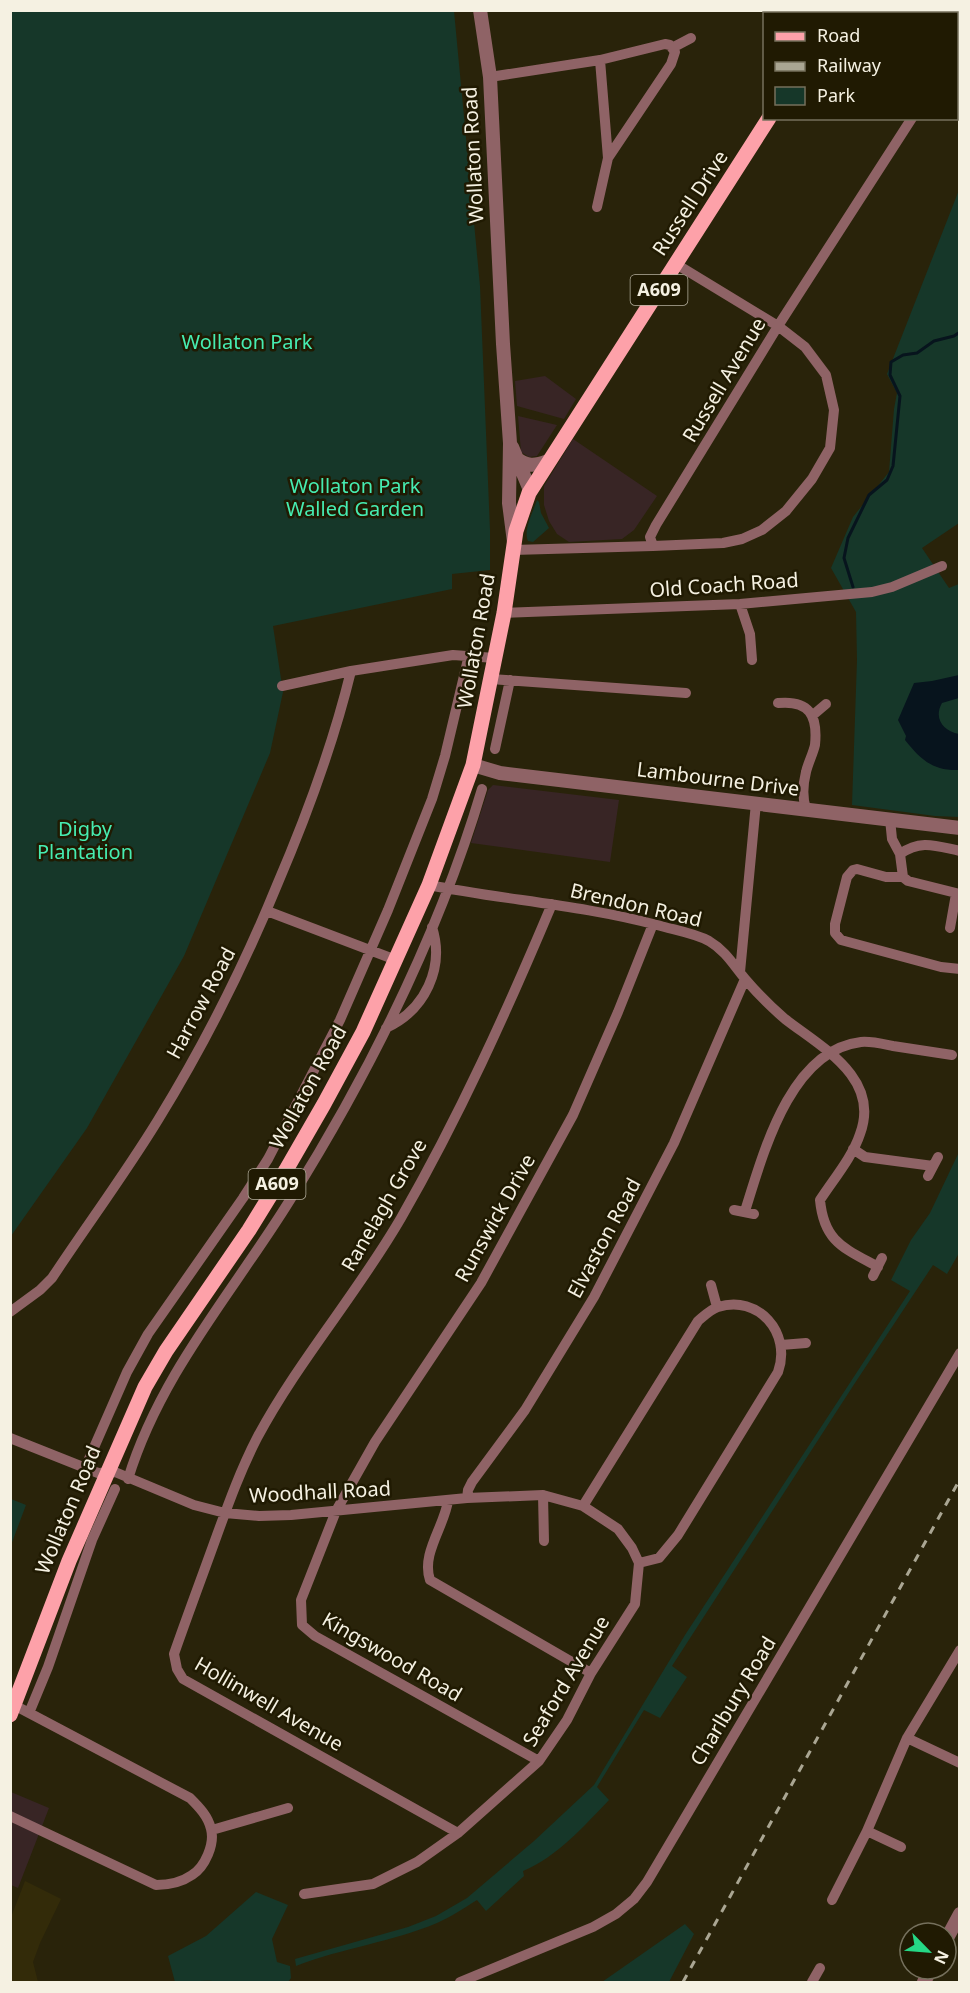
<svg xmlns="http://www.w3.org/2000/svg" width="970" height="1993" viewBox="0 0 970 1993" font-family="'Noto Sans',sans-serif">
<rect width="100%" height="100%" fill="#29230a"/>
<path fill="#382525" d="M545,376l31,23 -12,20 -47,-13 -2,-25z
M518,416l39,9 -20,31 -8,1 -8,-5z
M573,439l84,57 -23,34 -12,9 -53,3 -12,-8 -8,-13 -5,-16v-19z
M493,785l126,15 -9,62 -139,-19 17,-53z
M11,1792l38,16 -31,80 -7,-3z"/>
<path fill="#332b09" d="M25,1881l36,18 -21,44 -7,19 5,20h-27v-65z"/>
<path fill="#163729" d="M11,11h443l26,275 10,244v40l-38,4v15l-179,37 10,66 -13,61 -86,203 -97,172 -76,108z
M958,11h1v105l-3,-2v-100h-2z
M959,190v333l-37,25 27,40 10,-4v233l-24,-1 -83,-11 5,-145 -1,-48 -25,-44 22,-51 36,-45 5,-63 3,-16 -10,-19z
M537,500l2,2 2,11 8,15 -16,14 -5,-1c-5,-11 5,-29 9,-41z
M959,1152v101l-12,21 -14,-9 -80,121 -181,280 15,11 -27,41 -16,-8 -47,77 12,13c-25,26 -52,57 -86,71l1,5 -38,35 -9,-11c-13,8 -26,17 -40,23 -45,19 -95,25 -141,43l-1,-7 113,-32 28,-11 31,-18 67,-57 60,-56 91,-150 225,-344 -19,-11 20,-40 19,-27z
M11,1499l15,6 -15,40z
M256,1892l32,13 -16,34 5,23 13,4 1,12 -3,4h-70c-12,-3 -30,1 -43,0l-7,-26 38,-20z
M685,1924l9,10 -25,48h-67z"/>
<path fill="#07141d" d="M959,675v23l-17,5c-9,16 2,28 17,31v36c-26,1 -38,-10 -54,-30l1,-4 -8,-16 16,-37 18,-2z"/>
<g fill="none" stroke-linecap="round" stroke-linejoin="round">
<path stroke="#07141d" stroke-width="3" d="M853,587l-9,-29 4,-20 21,-43 18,-15 6,-14 7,-70 -10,-21 1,-13 12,-7 14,-2 17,-12 20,-5 6,-4"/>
<path stroke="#8f6366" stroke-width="10" d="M672,48l19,-10
M490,77l110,-17 65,-16 5,1 5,7 -4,12 -63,94 -8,-98
M597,207l11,-49
M653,546l-3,-9 6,-12 122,-199 134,-208
M513,550l140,-4 70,-3 19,-4 20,-9 24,-19 26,-32 18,-31 4,-38 -8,-35 -21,-28 -27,-21 -102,-62
M740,604l10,30 2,26
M504,613l236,-9 132,-12 20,-5 50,-21
M491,679l195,14
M282,686l69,-15 102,-16 42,3
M778,703c31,-3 40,12 37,42 -2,9 -7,18 -9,27 -3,12 -4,25 0,37
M813,715l13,-11
M495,749l15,-69
M890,819l2,20 8,15c21,-15 36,-8 60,-3
M900,854l3,23
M429,885c76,15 153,20 228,40 17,5 37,8 52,16 17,10 25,25 37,39 12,14 25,27 39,39 36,28 96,59 75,115 -7,22 -27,46 -40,66 4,42 24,48 58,67
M960,894l-52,-13 -5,-4h-17l-29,-8 -4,1 -6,7 -12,47v9l6,7 100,27 19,2
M267,911l129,49
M950,928l6,-34
M740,972l16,-169
M386,1028c39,-18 59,-60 46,-101
M853,1149l12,8 68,9
M928,1176l10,-19
M734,1210l20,4
M745,1211c18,-57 45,-161 116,-169 10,-1 22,2 32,4 20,3 40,6 59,9
M873,1276l9,-18
M711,1285l6,22
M10,1312l30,-22 12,-12c35,-53 73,-104 106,-158 46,-75 86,-154 119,-235 30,-70 56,-140 74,-214
M781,1345l25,-2
M10,1438l88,35 17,-1 79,33 31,8 34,3 32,-1 176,-17 76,-3 40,11 35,23 14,19 7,15
M85,1468l42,-96 21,-38 95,-136 25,-39 72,-139 48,-110 44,-111 13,-43 24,-101
M128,1479c32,-105 105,-187 162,-279 80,-128 149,-266 192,-411
M543,1495l1,46
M467,1498l1,-8 4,-8 53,-72 69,-113 80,-154 71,-164
M448,1501c-4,26 -27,53 -18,79l161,93
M583,1506l115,-185c6,-5 13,-12 20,-14 40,-13 74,26 60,65l-100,163 -19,23 -20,5
M29,1713l19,-46 44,-127 23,-51
M907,1738l53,25
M539,1761l-224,-125 -13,-11 -1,-25 35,-89 39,-69 106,-159 92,-168 45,-103 35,-88
M10,1816l146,69c12,0 26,-3 36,-10 13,-8 23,-31 19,-46 -3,-13 -12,-22 -21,-31l-176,-93
M212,1830l76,-22
M867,1831l34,16
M458,1833l-275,-154 -6,-10 -3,-15c14,-40 29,-80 43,-119 12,-33 24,-66 40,-97 41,-77 100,-144 144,-220 58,-101 106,-207 151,-314
M304,1894l69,-10 44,-22 41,-29 81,-72 28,-41 24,-47 44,-69 4,-41
M832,1900l35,-69 40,-93 53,-88
M460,1982l133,-55 23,-13 18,-15 13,-17 313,-529
M812,1982l8,-14"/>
<path stroke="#8f6366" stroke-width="14" d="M480,10l10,67 13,267 7,99 -1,60 5,39
M512,447l18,43
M516,458c11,9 19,8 32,3
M473,765l27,8 460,55
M946,1940l14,-26
M924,1982l7,-13"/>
<path stroke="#fda1a9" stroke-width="15" d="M836,14l2,-4
M10,1715l59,-154 76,-174 21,-36 83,-121 37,-60 38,-66 39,-72 66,-147 44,-120 31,-152 12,-82 13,-38 240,-375"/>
<path stroke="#aaa693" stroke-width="3" stroke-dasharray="8 8" stroke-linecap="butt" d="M683,1982l277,-503"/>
</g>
<g text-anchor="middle" stroke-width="5" stroke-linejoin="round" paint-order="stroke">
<g fill="#201a02" stroke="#b5b09f" stroke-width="1.5">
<rect x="630.5" y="275" width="57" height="30" rx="4.5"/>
<rect x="248.5" y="1169" width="57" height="30" rx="4.5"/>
</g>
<g font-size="18" font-weight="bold" fill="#f5f1e2">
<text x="659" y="296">A609</text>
<text x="277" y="1190">A609</text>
</g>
<g font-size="20" fill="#f5f1e2" stroke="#201a02">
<text transform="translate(473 155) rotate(-93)" y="7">Wollaton Road</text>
<text transform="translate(690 203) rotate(-57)" y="7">Russell Drive</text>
<text transform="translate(724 380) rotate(-59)" y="7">Russell Avenue</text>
<text transform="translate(724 585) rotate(-4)" y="7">Old Coach Road</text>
<text transform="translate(476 641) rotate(-80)" y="7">Wollaton Road</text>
<text transform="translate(718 779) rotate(7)" y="7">Lambourne Drive</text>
<text transform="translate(636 905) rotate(13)" y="7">Brendon Road</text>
<text transform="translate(201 1003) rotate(-62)" y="7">Harrow Road</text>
<text transform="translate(308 1087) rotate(-61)" y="7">Wollaton Road</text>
<text transform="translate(384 1205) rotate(-60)" y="7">Ranelagh Grove</text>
<text transform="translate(495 1218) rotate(-61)" y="7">Runswick Drive</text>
<text transform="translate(604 1238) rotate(-62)" y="7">Elvaston Road</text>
<text transform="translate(320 1492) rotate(-3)" y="7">Woodhall Road</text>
<text transform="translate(68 1510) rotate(-67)" y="7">Wollaton Road</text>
<text transform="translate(392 1657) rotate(30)" y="7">Kingswood Road</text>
<text transform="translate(566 1681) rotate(-59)" y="7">Seaford Avenue</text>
<text transform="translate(733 1701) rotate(-59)" y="7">Charlbury Road</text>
<text transform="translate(269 1704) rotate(30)" y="7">Hollinwell Avenue</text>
</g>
<g font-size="20" fill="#46ecb1" stroke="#201a02">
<text x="247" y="349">Wollaton Park</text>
<text x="355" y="493">Wollaton Park<tspan x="355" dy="23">Walled Garden</tspan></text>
<text x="85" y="836">Digby<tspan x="85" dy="23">Plantation</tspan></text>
</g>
</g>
<rect width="970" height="1993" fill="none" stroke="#f5f1e2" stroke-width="24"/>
<rect x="763" y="12" width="195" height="108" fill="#201a02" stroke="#75705c" stroke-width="1.5"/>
<rect x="775" y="32" width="30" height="9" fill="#fda1a9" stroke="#75705c" stroke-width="1.5"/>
<text x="817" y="42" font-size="18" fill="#f5f1e2">Road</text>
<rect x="775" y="62" width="30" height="9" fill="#aaa693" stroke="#75705c" stroke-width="1.5"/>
<text x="817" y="72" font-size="18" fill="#f5f1e2">Railway</text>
<rect x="775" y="87" width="30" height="18" fill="#163729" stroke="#75705c" stroke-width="1.5"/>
<text x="817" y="102" font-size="18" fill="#f5f1e2">Park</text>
<g transform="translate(928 1951) rotate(115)"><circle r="28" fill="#201a02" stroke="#75705c" stroke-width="1.5"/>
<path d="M0-4.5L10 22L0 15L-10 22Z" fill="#25d886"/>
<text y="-9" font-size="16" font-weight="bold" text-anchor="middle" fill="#f5f1e2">N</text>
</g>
</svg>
